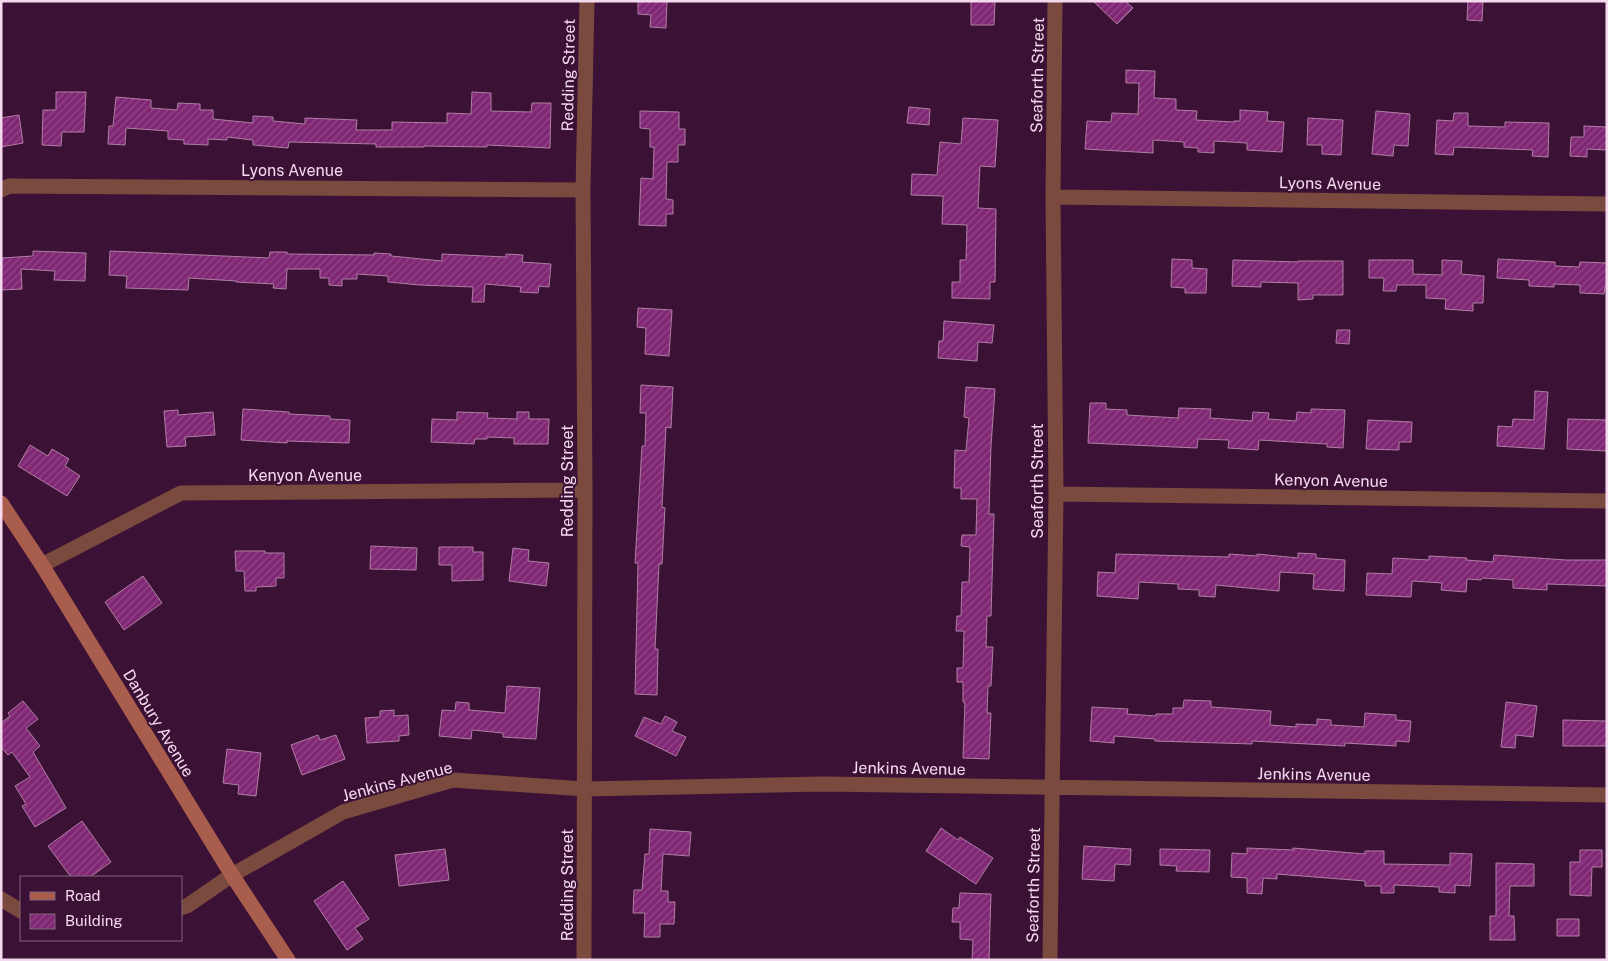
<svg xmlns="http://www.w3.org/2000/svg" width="1608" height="961" viewBox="0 0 1608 961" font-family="'Public Sans',sans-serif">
<defs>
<pattern id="building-hatch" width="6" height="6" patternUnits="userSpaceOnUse" patternTransform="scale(1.25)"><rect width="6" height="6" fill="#802774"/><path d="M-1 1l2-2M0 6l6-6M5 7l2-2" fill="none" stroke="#934688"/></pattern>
</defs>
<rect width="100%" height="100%" fill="#3b1235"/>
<path fill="url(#building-hatch)" stroke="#b07ea5" d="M638,1h29l-1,27 -16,-1 1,-12 -13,-1z
M971,1h24l-1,24h-23z
M1093,1h32l8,7 -16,16z
M1468,1h15l-1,20 -15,-1z
M1126,70l29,1 -1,27 22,1v11l21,1 -1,9 38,2v-1h6v-11l28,2 -1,9 17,1 -2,30 -35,-2v-7l-33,-2v12l-16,-1v-4l-14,-1v-5l-31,-2v13l-68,-4 2,-28 24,1 1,-9 26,1 1,-31h-13z
M56,92h30l-2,40h-22l-1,14 -19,-1 1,-35h13z
M472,92l19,1v18l40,1 1,-9h19l-1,45 -63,-3v2l-63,-1v1h-48v-3l-87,-2 -1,6 -35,-3v-5l-26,-3v3l-19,-1v6l-24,-1v-4l-16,-1v-8l-42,-3 -1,17 -17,-1 1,-18h4l3,-29 35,3v8l26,2 1,-7 22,1v6h13v9l40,4v-7l20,1v4l32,3v-6l52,2 -1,10h36v-8l55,1v-10l24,1z
M909,107l21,2 -1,16 -22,-2z
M640,111l39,1v17h6v16h-7v17h-11l-1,37 7,1v14h-7v12l-27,-1 2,-47 12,1 1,-32h-4v-18l-10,-1z
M1376,111l34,3 -2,32 -14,-1 -1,11 -21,-2z
M1454,113h14v13l37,1v-5l44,1 -1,34 -16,-1 1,-6 -79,-3 -1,8 -18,-1 2,-34 16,1z
M19,115l4,28 -22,4v-29z
M963,118l35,2 -3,47 -15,-1 -2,42 18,1 -1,73h-5v17l-38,-1v-16h8v-22h6l1,-35 -25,-1 1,-28 -32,-1 1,-21 25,1 3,-33 21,2z
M1308,118l35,2 -2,35 -19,-1v-9h-15z
M1584,126l23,1v23l-20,-1v8l-17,-1 1,-19h13z
M33,251l53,2 -1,28 -31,-1 1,-9 -34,-2 1,20 -21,1 1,-32 31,-2z
M110,251l159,7 1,-6h17v2l87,1v-2l17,1v2l51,5v-7l64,3v-3l17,1 -1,7 29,2 -2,23 -10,-1 -1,7 -18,-1 1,-5 -36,-3 -1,18h-12l1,-15 -53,-2 -32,-3v-6l-31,-2v5h-15v7l-13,-1v-7h-9v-9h-33l-1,20 -13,-1 1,-4 -38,-2v-1l-47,-3 -1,12 -62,-2 1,-12 -18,-1z
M1172,259l20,1v8l15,1 -1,24h-21v-5l-14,-1z
M1498,259l57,3v4l24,1 1,-5 27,1v24h-2l-1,7 -24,-1v-8l-26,-1v3l-25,-1v-6l-32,-2z
M1233,260l65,2v-1h45v34h-30v4l-15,1v-17l-37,-1v5l-29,-1z
M1369,260h44v14l29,1v-15l20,1 -1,13 23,2 -1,27h-10v8l-28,-2 1,-10 -20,-1v-13h-29l-1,6h-13l1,-13h-15z
M638,308l34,2 -3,46 -24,-2 1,-26 -9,-1z
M944,321l50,4 -2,18 -14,-1 -1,19 -39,-3 1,-17h4z
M1337,330h13l-1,14 -13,-1z
M641,385l32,2 -2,41 -5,-1 -4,80 3,1 -3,56h-3l-4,85h3l-1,46 -22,-1 3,-131h-3l7,-117h3l1,-33h-6z
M966,387l29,2 -4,57 -2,68h5l-3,102h-4l-1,31h7l-2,39h-3l-1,27h4l-2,46 -26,-1 2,-55 -2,-1v-20h-6v-14h6l1,-37h-8l1,-15h4l1,-34h7l1,-35 -9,-1 1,-11h14l1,-36h-16v-11h-7l1,-38 11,1 3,-33 -5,-1z
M1535,391l13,1 -4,57 -47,-3 1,-20 14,1 1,-8 21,1z
M1090,403h16v6l21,1v5l51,3 1,-10 32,1 -1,9 42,3 1,-9 16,1 -1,6 28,2 1,-9 14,1v-4l34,1 -2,38 -16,-1v-3l-68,-4 -1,10 -30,-2 1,-8 -31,-1 -1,9 -109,-5z
M243,409l46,3v2l41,2v3l20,1 -1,23 -62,-2v2l-46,-3z
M178,410v5l35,-3 2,23 -30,2 1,9 -19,1 -3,-36z
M457,412l31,1 -1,5 30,1v-7h12v7h20l-1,25h-34v-6l-27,-1v2h-12l-1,5 -43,-2 1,-23 25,1z
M1568,419l39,1v31l-40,-2z
M1368,420l44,2 -1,20h-12v8l-33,-1z
M30,445l18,11 4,-7 17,10 -4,7 15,10 -13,20 -49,-30z
M371,546l46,2 -1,22 -46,-1z
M439,547h34v5h10v28l-31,1v-16h-13z
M513,548l16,2 -1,11 21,2 -3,23 -37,-5z
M235,551h30v2h19v25h-8v8l-20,1v4h-11l-1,-20h-8z
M1298,553l18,1v4l29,2 -1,31 -31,-2 1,-15 -34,-2 -1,19 -63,-6 -1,12 -16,-1v-6l-21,-1v-5l-39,-2 -1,17 -41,-3 1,-24 17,1 1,-19 113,3v-3l28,2v-2l41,4z
M1494,555l72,5h41v26l-60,-2v6l-34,-2v-8l-31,-2 -1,2 -14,-1 -1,13 -25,-2 1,-7 -30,-2 -1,16 -45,-2 1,-22 25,1 1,-16 36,2v-4l38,2 -1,2 27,2z
M143,576l19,27 -38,27 -19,-28z
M507,686l33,2 -4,51 -33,-2v-4l-31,-3 -1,9 -32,-3 3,-26 13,1 1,-9 13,1v7l36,3z
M1184,700l27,1v6l60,4 -1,14 26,2v-3l21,1v-6l14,1v5l33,2 1,-14 31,2v5l15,1 -2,21 -13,-1v5l-51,-3v3l-93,-5v3l-97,-3v-2l-41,-3v7l-24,-2 2,-34 36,2 -1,5 29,2v-2h17v-6h10z
M23,701l15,18 -12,9 14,18 -7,6 33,56 -31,19 -13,-21 4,-2 -11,-18 15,-9 -18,-25 -4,3 -7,-8v-24l9,-7 -2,-3z
M1506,702l31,4 -4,31 -17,-2 -1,13 -14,-1z
M394,710v6l14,-1 1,20 -10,1v5l-32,2 -2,-25 15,-1v-6z
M665,716l12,6 -5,9 14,6 -10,19 -41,-20 9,-19 17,7z
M1563,720l44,1v25h-44z
M318,735l2,5 16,-5 9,24 -43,16 -11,-30z
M227,749l34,4 -5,43 -18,-2 1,-9 -16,-2z
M82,821l29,41 -21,15h-19l-23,-31z
M941,828l17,12 2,-3 33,21 -17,26 -50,-33z
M650,829l41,3 -2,24 -26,-2 -2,37h7v11h7l-1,22h-14v13h-16l1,-24h-12l1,-23h8l3,-36h4z
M1084,846l47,3 -1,16 -15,-1 -1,17 -32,-2z
M1247,848l46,2v-2l72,6v-3h19v13l66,1v-12l22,1 -2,32 -15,-1v8l-16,-1v-5l-45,-2v8h-13v-7h-16v-5l-88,-7v5l-14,-1 -1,16 -15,-1v-15l-16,-1 1,-24 15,1z
M445,849l4,31 -50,6 -4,-31z
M1160,849l50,1 -1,22 -33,-1 1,-5 -17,-1z
M1580,850h22v17h-10l-1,29 -21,-1v-33h10z
M1496,863l38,1v22h-24l-1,30h5l1,24h-25v-24h6z
M343,881l26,38 -14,9 8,11 -16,11 -33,-49z
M960,893l31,1 -2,66h-17l1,-20 -13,-1v-17h-8l1,-14h6z
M1557,919h22v17h-22z"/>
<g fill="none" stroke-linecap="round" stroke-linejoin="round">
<path stroke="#7a4a3f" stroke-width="15" d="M1,190l8,-4 574,4
M1053,197l554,7
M1056,494l551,7
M42,565l139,-72 404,-3
M1,899l20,12
M181,908l6,-2 45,-31 111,-63 110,-32 132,9 238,-5 784,11
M584,960l1,-470 -2,-300 4,-189
M1050,960l6,-466 -3,-297 2,-196"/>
<path stroke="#a95d4c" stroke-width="15" d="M1,503l41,62 190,310 56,85"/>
</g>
<g text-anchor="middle" stroke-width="4" stroke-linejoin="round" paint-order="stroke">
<g font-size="16" fill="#f5daef" stroke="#3b1235">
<text transform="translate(568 75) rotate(-89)" y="6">Redding Street</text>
<text transform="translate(1037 75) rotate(-89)" y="6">Seaforth Street</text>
<text x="292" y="176">Lyons Avenue</text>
<text transform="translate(1330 183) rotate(1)" y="6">Lyons Avenue</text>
<text x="305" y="481">Kenyon Avenue</text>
<text transform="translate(1331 480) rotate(1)" y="6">Kenyon Avenue</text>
<text transform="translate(567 481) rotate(-90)" y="6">Redding Street</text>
<text transform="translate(1037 481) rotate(-90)" y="6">Seaforth Street</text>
<text transform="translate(159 723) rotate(59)" y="6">Danbury Avenue</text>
<text transform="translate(909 768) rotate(1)" y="6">Jenkins Avenue</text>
<text transform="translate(1314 774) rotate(1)" y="6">Jenkins Avenue</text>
<text transform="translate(397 781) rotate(-15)" y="6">Jenkins Avenue</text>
<text transform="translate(567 885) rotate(-90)" y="6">Redding Street</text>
<text transform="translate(1033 885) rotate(-89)" y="6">Seaforth Street</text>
</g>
</g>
<rect width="1608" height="961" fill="none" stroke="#f5daef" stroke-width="5"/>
<rect x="20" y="876" width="162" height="65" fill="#3b1235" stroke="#85627f"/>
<rect x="30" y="892" width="25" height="8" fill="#a95d4c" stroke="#85627f"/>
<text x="65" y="901" font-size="15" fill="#f5daef">Road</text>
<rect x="30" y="914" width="25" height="15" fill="url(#building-hatch)" stroke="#85627f"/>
<text x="65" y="926" font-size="15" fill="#f5daef">Building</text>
</svg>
